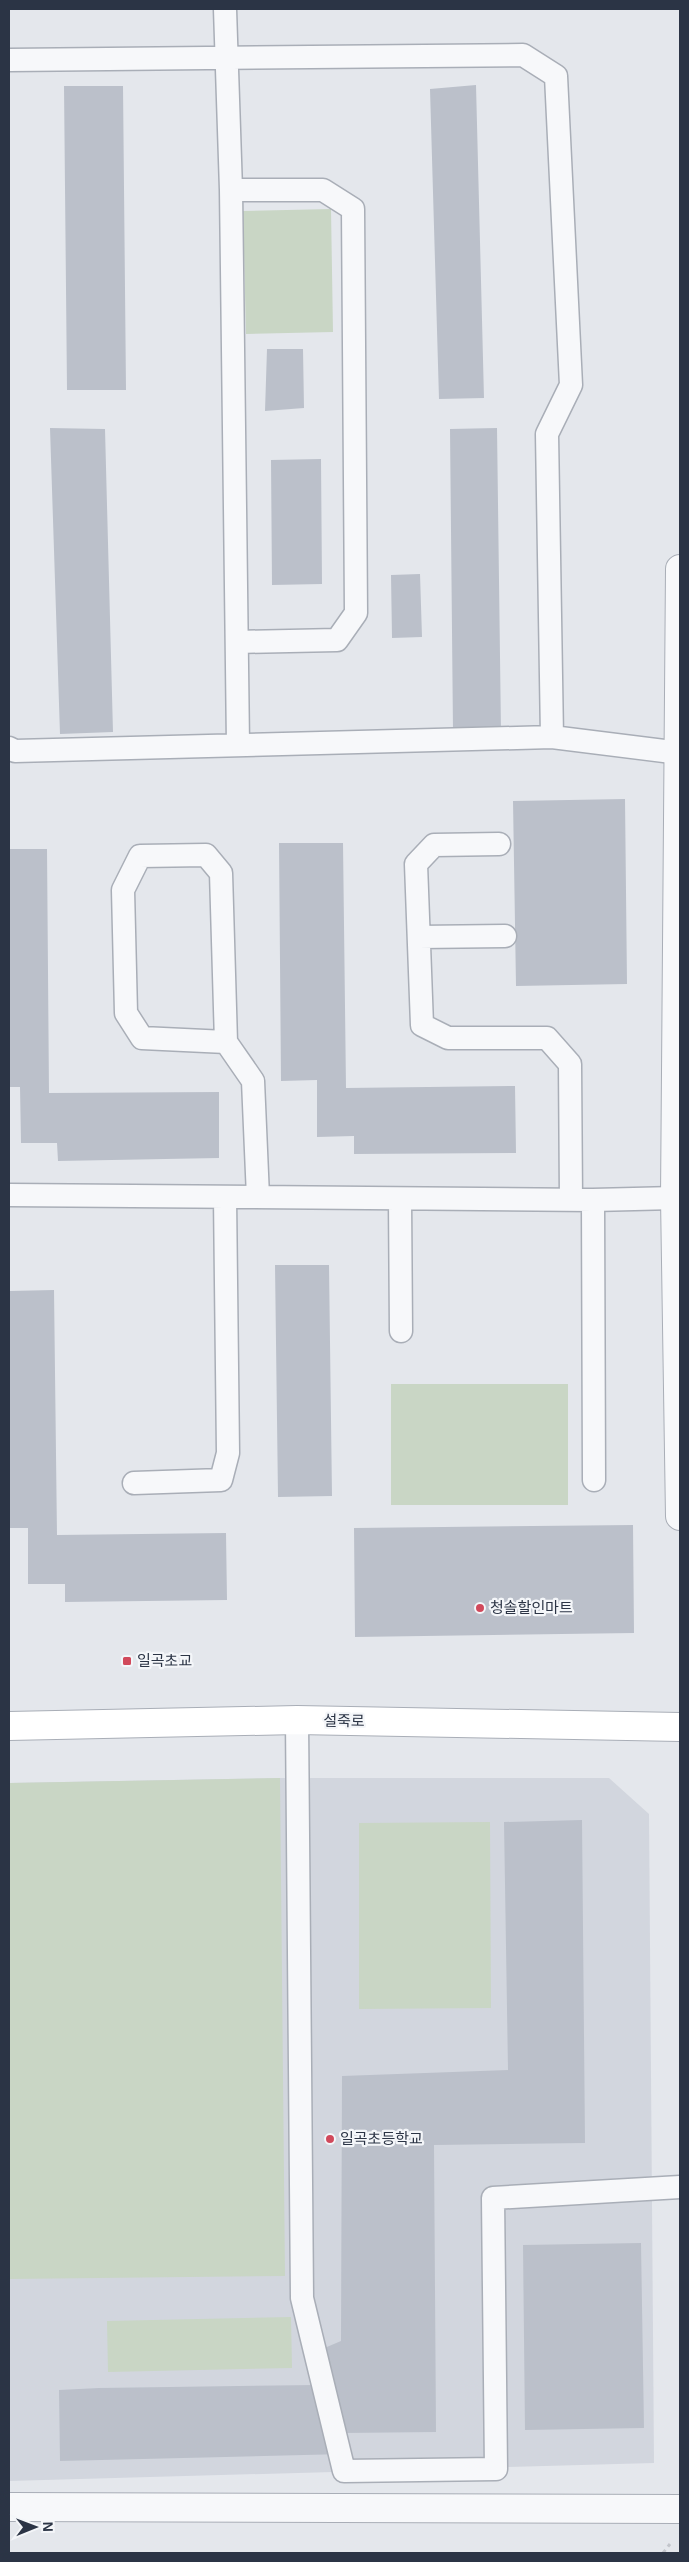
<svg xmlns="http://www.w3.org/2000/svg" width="689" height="2562" viewBox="0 0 689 2562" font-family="Arial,'Noto Sans KR',sans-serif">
<rect width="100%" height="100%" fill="#e4e7ec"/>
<path fill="#d2d6de" d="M280,1778h329l40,36 5,649 -645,18v-698z"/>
<path fill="#c9d6c5" d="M331,209l2,123 -87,2 -3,-123z
M391,1384h177v121h-177z
M280,1778l5,498 -276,3v-496z
M490,1822l1,186 -132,1v-186z
M291,2317l1,51 -184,4 -1,-51z"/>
<path fill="#bbc0ca" d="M476,85l8,313 -45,1 -9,-310z
M64,86h59l3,304h-59z
M267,349h36l1,59 -39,3z
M50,428l55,1 8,303 -53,2z
M497,428l4,304h-48l-3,-303z
M321,459l1,125 -50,1 -1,-125z
M420,574l2,63 -30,1 -1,-63z
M625,799l2,185 -111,2 -3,-185z
M279,843h64l3,245 169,-2 1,67 -162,1v-18l-37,1v-57l-36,1z
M9,849h38l2,244 170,-1v66l-161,3 -1,-18h-36l-1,-56h-11z
M275,1265h54l3,231 -54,1z
M54,1290l3,245 169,-2 1,67 -162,2v-18h-37v-56h-19v-237z
M633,1525l1,108 -279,4 -1,-109z
M582,1820l3,323 -151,2 2,287 -93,1 1,21 -284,7 -1,-71 40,-2 217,-3 -1,-33 26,-11 1,-265 166,-6 -4,-248z
M641,2243l3,185 -119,2 -2,-185z"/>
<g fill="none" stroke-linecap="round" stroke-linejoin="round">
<g stroke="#a9aeb7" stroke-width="25">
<path id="lane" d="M225,9l6,181 7,555
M9,60l514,-5 33,21 15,309 -24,49 5,303
M231,190h92l30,19 3,404 -19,27 -100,2
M9,748l6,3 537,-14 128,16
M499,844l-65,1 -18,19 6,161 26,13h99l23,26 1,136
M419,937l86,-1
M226,1042l-5,-169 -15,-18 -66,1 -17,34 3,123 16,25 84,4 27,39 5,116
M9,1195l584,5 82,-2
M400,1199l1,132
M593,1200l1,280
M134,1483l87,-3 7,-27 -3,-256
M297,1720l5,578 42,173 152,-2 -3,-271 187,-11"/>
</g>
<g stroke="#a9aeb7" stroke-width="30">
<path id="street" d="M680,569l-5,629 5,318
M9,2507l671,2"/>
</g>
<g stroke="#a9aeb7" stroke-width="30">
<path id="secondary" d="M9,1726l288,-6 383,7"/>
</g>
<path stroke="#c2c5cb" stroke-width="3" stroke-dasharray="4 4" stroke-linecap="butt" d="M663,2553l7,-9"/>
<use href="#lane" stroke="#f7f8fa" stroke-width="22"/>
<use href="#street" stroke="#f7f8fa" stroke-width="28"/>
<use href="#secondary" stroke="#fff" stroke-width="28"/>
</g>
<g fill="#d1495b" stroke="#f4f6f9" stroke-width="2">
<circle cx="480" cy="1608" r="5"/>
<rect x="122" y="1656" width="10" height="10" rx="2.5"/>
<circle cx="330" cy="2139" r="5"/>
</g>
<g text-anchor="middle" stroke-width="4.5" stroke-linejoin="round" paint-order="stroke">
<g font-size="15" fill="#2b3445" stroke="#f4f6f9" text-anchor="start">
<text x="490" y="1613">청솔할인마트</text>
<text x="137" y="1666">일곡초교</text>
<text x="340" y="2144">일곡초등학교</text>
</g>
<g font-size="15" fill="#2b3445" stroke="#f4f6f9">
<text transform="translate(344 1721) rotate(1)" y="5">설죽로</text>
</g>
</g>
<rect width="689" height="2562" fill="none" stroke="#2b3445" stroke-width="20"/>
<g transform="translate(35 2527) rotate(89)" stroke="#f4f6f9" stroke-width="4" paint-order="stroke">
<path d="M0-4L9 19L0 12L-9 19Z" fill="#2b3445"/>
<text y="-8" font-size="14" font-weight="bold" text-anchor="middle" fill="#2b3445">N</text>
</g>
</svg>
